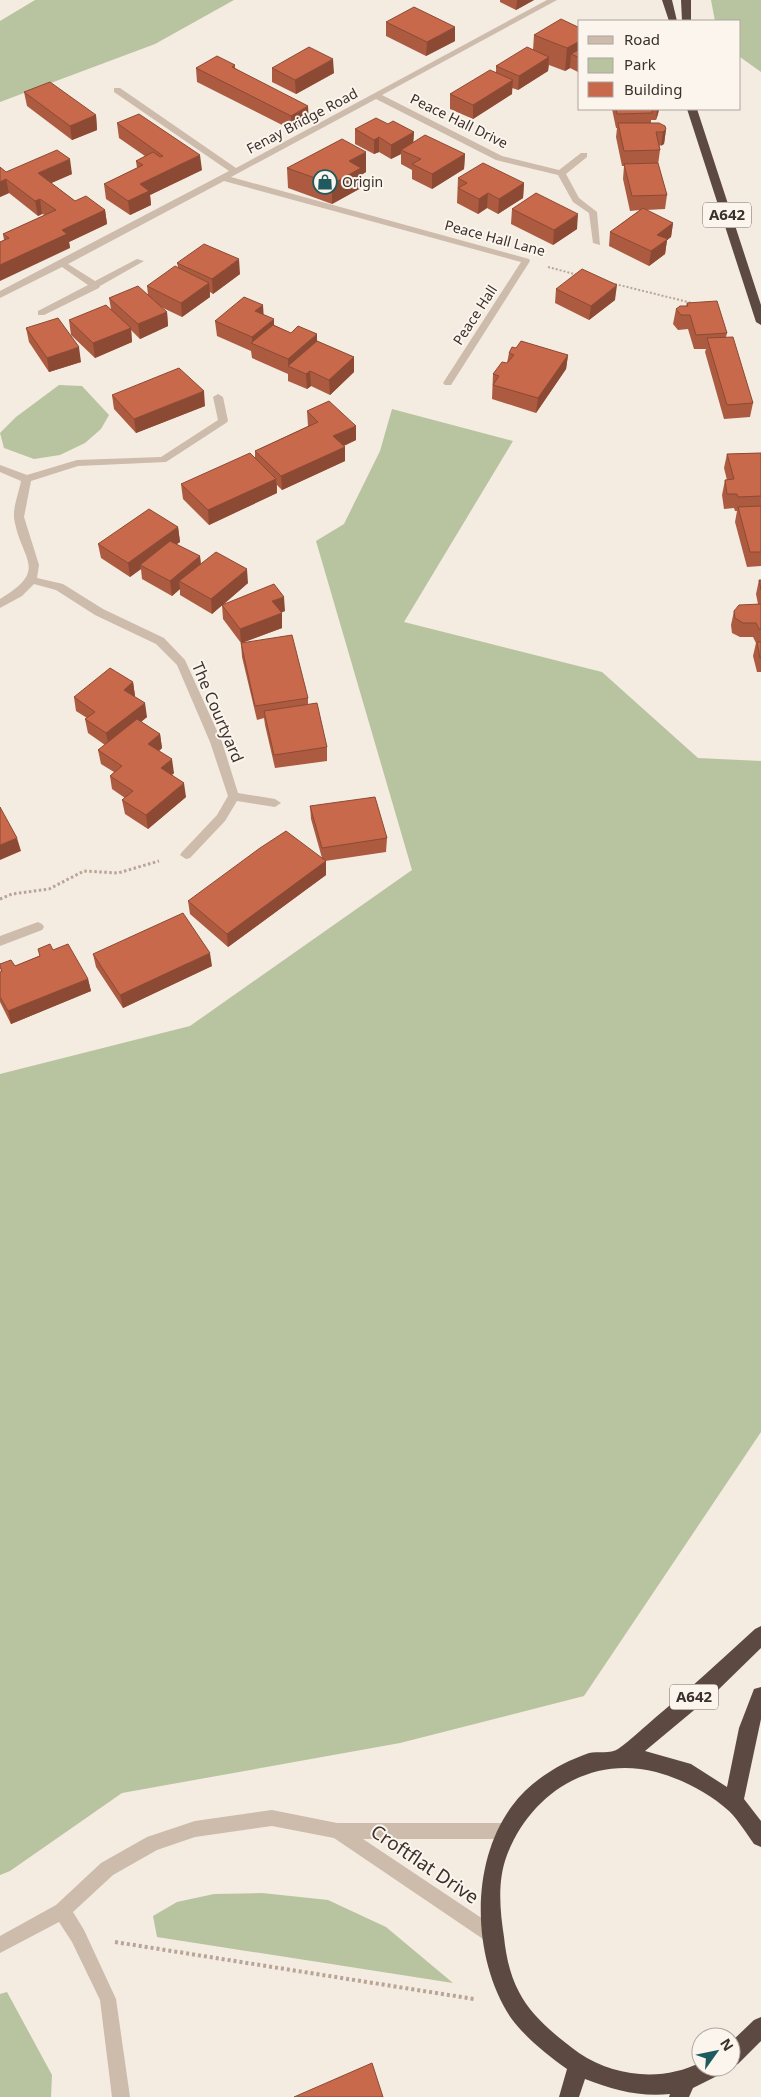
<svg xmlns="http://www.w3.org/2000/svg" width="761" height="2097" viewBox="0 0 761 2097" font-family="'Noto Sans',sans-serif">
<rect width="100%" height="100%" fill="#f4ebe1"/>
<path fill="#b8c4a0" d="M35,0h199l-79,44 -155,58v-81z
M711,0h50v72l-21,-15v-36h-25z
M59,385l23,1 27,29 -8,14 -16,14 -25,12 -26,4 -30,-11 -4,-15 16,-16z
M392,409l121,32 -109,181 198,50 96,86 63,3v671l-177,264 -184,47 -278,50 -112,78 -10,4v-801l190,-48 222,-156 -96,-329 28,-17 36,-73z
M262,1893l66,7 58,27 67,56 -296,-46 -4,-21 24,-14 37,-8z
M7,1992l45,83 -1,22h-51v-103z"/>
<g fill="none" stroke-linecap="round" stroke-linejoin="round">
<path stroke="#b9a596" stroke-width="2" stroke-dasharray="2 2" stroke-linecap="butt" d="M548,267l30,8
M611,283l81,20"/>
<path stroke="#b9a596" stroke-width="3" stroke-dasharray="2.5 2.5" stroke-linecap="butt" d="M0,899l12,-5 37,-5 35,-18 34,2 41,-12"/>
<path stroke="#b9a596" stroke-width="4" stroke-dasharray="3 3" stroke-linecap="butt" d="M115,1942l359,57"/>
<path fill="#cdbbac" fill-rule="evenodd" d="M547,0h10l-175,95 120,61 57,14 22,-17h6v4l-21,17 13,24 18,14 3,33 -7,-2 -4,-30 -16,-11 -15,-27 -62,-15 -120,-61 -145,78 298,82 1,2 -79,124h-6l-2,-2 78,-121 -297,-81 -156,83 27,17 42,-22 7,2 -44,25 -1,2 -55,27h-6v-4l50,-26 -26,-18 -62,31v-7l229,-120 -115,-79v-4h6l116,80z
M218,394l5,3 5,24 -2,2 -60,39 -88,4 -47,15 -7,36 15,48 -2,13 26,6 40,25 61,29 21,22 37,82 16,51 37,6 6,4 -6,4 -38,-6 -12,20 -35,37 -4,1 -6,-4 2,-3 35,-37 11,-19 -18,-54 -33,-77 -21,-21 -61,-29 -39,-25 -22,-6 -12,12 -22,12v-9c50,-30 21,-38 14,-81 -1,-11 5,-26 7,-37l-21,-9v-7l27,10 50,-15 84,-3 57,-37 -5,-23z
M38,922l4,2 2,3 -2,3 -42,16v-10z
M272,1810l65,13h169l6,2 2,6 -2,6 -6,2h-143l132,88 2,6 -2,6 -6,2 -6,-2 -149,-101 -62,-12 -77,11 -38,13 -44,25 -40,37 11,18 32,69 14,98h-18l-12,-97 -28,-58 -13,-20 -59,31v-17l56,-31 45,-42 46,-26 48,-16z"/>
<path fill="#5c4a42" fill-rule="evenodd" d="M662,0h10l5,21h-8z
M681,0h10v21h-9z
M687,109h10l64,196v20l-5,-3z
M761,1626v22l-44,43 -72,60 46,13 36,23 12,-59 15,-39 7,-2v32l-17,80 17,22v26l-7,-3c-8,-11 -15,-23 -25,-33 -20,-18 -47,-32 -73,-39 -65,-17 -125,21 -149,83 -10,26 -7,56 -3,82 2,19 6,38 15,55 13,25 37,44 60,61 36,24 84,29 122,9v5h23l-3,7 -28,14 -4,9h-20l1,-3c-31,3 -57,-4 -85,-15l-6,18h-20l8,-28c-20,-14 -41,-31 -56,-51 -39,-59 -42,-154 1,-212 18,-25 48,-43 77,-53 8,-2 22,1 29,-4 13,-9 25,-21 38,-32 34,-28 66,-58 99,-88z
M761,2017v24l-23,23 -7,3h-1l1,-25 23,-22z"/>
</g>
<path fill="#ac5a40" d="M500,0h34l-18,10 -16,-8z
M386,22l69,19 -29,15 -40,-20z
M580,28v45l-10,-5 -5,3 -16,-6 -1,6 -30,19 -6,-2v6l-39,25 -23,-10v-15l46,-22v-6l37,-16 1,-15z
M235,65v3l74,53 -17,9 -95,-48 -1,-14z
M272,68l62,5 -38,21 -24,-12z
M24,92l72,23 1,15 -25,10 -45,-34z
M612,109h47l-1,5 -2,6h-5v3l15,6 -2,15 -5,2 1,4 -2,15 9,30 -2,14 -19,1 27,13 -2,14 -4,3 -2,14 -16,12 -40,-20 1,-14 30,-22 -10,1 -7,-32 1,-13h-2l-6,-29 1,-9h-1z
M117,123l85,47 -52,25 1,10 -21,10 -24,-16 -2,-15 33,-16 -1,-7 9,-5 -26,-18z
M388,124l26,8 -1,10 52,12 -1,15 -32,20 -20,-10v-9l-11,-6v-10l-10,5 -12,-7 -5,2 -19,-10v-15z
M0,167l6,5 66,2 -21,9 24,18 30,9 2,14 -38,18 1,6 -70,-6 4,-2 -1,-6 42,-19 -3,-1 -4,2 -29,-23 -9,4z
M287,168l79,4 -5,3v13l-29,16 -44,-16z
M458,178l66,5 -1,15 -25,16 -11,-6 -9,6 -21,-11z
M512,209l65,20 -24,16 -42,-21z
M177,263l63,11 -27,20 -3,-2v5l-28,20 -21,-10 6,5 1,14 -28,13 -9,-9 1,12 -37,16 -24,-23 -2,-15 42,-11 -2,-11 39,-3 -1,-9 31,-19z
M556,289l59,11 -26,20 -34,-17z
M687,303l40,30 -1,4 27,66 -3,14 -26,2 -19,-67 1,-3h-12l-6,-20 -10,1 -5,-6 3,-15 10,-3z
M263,305v9l11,11 17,8 26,8 37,16v15l-24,23 -19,-9 -4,3 -19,-8v-7l-36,-16 -1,-7 -34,-15 -2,-15z
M26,328l55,34 -32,10 -20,-30z
M516,348l52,7 -2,14 -30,44 -44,-14 1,-25 14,-11 2,-10z
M112,395l93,11 -69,27 -22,-24z
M307,411l49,15v14l-12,6 1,15 -63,29 -5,-5v8l-68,32 -26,-26 -2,-15 74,-26v-7l53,-25z
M761,453v113l-14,1 -12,-45 2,-11h-2l-1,-3 -10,1 -2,-14 3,-15h2l-3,-12 3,-14z
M178,527l2,15 -4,2 24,12 1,8 47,19 -24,21 61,7 -4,1 1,16 -40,15 66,55v6l19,43v14l-52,7 -10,-43 -1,-7 -7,2 -15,-63 -1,-14 -18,-24 -1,-14 -10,9 -32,-19v-6l-8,7 -30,-17 -1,-10 -11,8 -29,-19 -3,-14z
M759,580h2v92h-4l-4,-16 3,-13 -3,-6h-13l-8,-4 -1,-8 3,-14 24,-7 -2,-10z
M133,682l2,14 -1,1 13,20 -6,5 19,12 2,14 -3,3 15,22 -2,2 14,22 -38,32 -23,-15 -3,-14 3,-2 -13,-9 -2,-13 4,-4 -13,-8 -3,-14 7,-5 -17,-12 -3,-14 2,-1 -11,-7 -2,-14z
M310,806l77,32 -1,14 -61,9h1v14l-98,72 -38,-33 -2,-13 134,-43 -11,-39z
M53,950l35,29 3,12 -80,33 -11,-22v-30h1l-1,-8 15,2z
M93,954l119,12 -89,42 -27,-41z"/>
<path fill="#8c4a34" d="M517,0h17l-18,10z
M455,27v14l-29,15 1,-14z
M580,41v17l-9,-4 -1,14 -5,3 2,-23z
M549,57l-1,14 -30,19 1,-14z
M333,59l1,14 -38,21 -1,-14z
M513,80l-1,14 -39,25v-14z
M308,106l1,15 -17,9 -1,-14z
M657,109h2l-1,5 -2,6z
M96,115l1,15 -25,10 -2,-14z
M666,129l-2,15 -3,2 2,-14z
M414,132l-1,15 -12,3v4l-10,5v-14z
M379,137v15l-5,2v-14z
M366,152v20l-5,3v13l-29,16v-20l17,-23z
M465,154l-1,15 -32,20v-15z
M200,155l2,15 -52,25 1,10 -21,10 -2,-14 12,-17z
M70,159l2,15 -32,14 -2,-15z
M6,179l3,14 -9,4v-15z
M524,183l-1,15 -25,16 1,-15z
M488,193l-1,15 -9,6 1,-15z
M40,199l2,15 -4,2 -3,-15z
M105,210l2,14 -38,18 1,6 -70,33v-16l62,-35z
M578,214l-1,15 -24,16 1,-15z
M673,223l-2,14 -4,3 -2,14 -16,12 2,-15 6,-16z
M239,259l1,15 -27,20 -1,-15z
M209,283l1,14 -28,20 -1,-14z
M617,285l-2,15 -26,20 2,-14z
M263,305l1,15 -9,-9z
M167,312l1,14 -28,13 -2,-15z
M274,319v14l-22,11v-7z
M131,328l1,14 -37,16 -2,-15z
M317,334v15l-29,17v-7z
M79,347l2,15 -32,10 -2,-14z
M568,355l-2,14 -30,44 2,-15z
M354,357v15l-24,23 -1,-15z
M310,371l1,15 -4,3 -1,-15z
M204,391l1,15 -69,27 -2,-14z
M356,426v14l-22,10 -1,-14z
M345,447v14l-63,29 -1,-14z
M276,479l1,14 -68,32 -1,-15z
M178,527l2,15 -36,25 -4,-2 1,4 -11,8 -2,-14z
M200,556l1,15 -22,10 1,8 -8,7 -2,-15z
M247,569l1,14 -36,31 -1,-15z
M284,597l1,14 -12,5 -1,-15z
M282,613v15l-41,15 -1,-14z
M133,682l2,14 -9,8 -2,-14z
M145,703l2,14 -38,30 -3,-14z
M160,734l2,14 -11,10 -3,-14z
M172,759l2,14 -11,9 -2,-14z
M184,783l2,14 -38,32 -2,-14z
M17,838l4,13 -21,9v-15z
M326,861v14l-98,72 -1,-13z
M210,953l2,13 -89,42 -3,-13z
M88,979l3,12 -80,33 -3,-13z"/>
<path fill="#c8694b" stroke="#8c4a34" d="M414,7l41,20 -28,15 -41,-20z
M561,19l19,9v13l-13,7 -33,-13z
M309,47l24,12 -38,21 -23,-12z
M527,47l22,10 -30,19 -23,-10z
M580,49v9l-9,-4z
M217,56l18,9 -3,2 76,39 -17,10 -95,-48z
M490,70l23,10 -40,25 -23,-11z
M50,82l46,33 -26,11 -46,-34z
M616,109h36v4l-35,1z
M139,114l61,41 -60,29 9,7 -21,10 -24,-17 39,-19 -7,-4 17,-9 7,5 3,-1 -46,-33z
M376,118l12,6 5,-3 21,11 -23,13 -12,-8 -5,3 -19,-11z
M618,123h41l6,3 1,3 -3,3h-7l4,18 -36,1z
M425,135l40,19 -33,20 -20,-10 9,-5 -20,-9z
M342,139l24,13 -17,9 12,7 -29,16 -45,-16z
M57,150l13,9 -32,14 37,28 11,-5 19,14 -43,20 5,4 -67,31v-23l9,-4 -6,-4 53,-24 -16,-11 -5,2 -29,-22 -6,3v-15l6,5z
M483,163l41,20 -25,16 -11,-6 -9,6 -21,-11 9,-5 -9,-5z
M658,163l9,32 -35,1 -8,-32z
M536,193l42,21 -24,16 -42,-21z
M643,208l30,15 -16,12 11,4 -17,12 -41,-19z
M204,244l35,15 -27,20 -35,-16z
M175,266l34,17 -28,20 -34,-17z
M582,269l35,16 -26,21 -35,-17z
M138,286l29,26 -29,12 -29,-26z
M244,297l19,8 -8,6 19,8 -22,18 -37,-16z
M717,301l10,32 -31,2 -6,-20h-9l-5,-6 4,-3h8l-1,-3z
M106,305l25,23 -38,15 -24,-23z
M58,318l21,29 -32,11 -21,-30z
M273,325l18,8 7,-7 19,8 -29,25 -37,-16z
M733,337l20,66 -26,2 -20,-67z
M317,341l37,16 -25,23 -19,-9 -4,3 -18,-8z
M521,341l47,14 -30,43 -45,-13 6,-9 -6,-2 9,-12 5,1 7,-8 -5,-2 3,-6 4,1z
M179,368l25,23 -70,28 -22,-24z
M329,401l27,25 -23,10 12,11 -64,29 -26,-25 63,-29 -11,-11z
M250,453l26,26 -68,31 -27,-26z
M761,453v43l-23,1 -1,-3h-10l-2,-14 9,-1 -7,-25z
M761,506v46h-11l-12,-45z
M149,509l29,18 -50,36 -30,-19z
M170,541l30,15 -30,25 -30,-16z
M216,552l31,17 -36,30 -32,-18z
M759,580h2v10z
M274,584l10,13 -12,4 10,12 -42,16 -18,-24z
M761,604v25h-2l-3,-6h-13l-8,-5 -1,-7 5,-6z
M292,635l16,63 -53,8 -14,-63z
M757,642h4v16h-1z
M110,668l23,14 -9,8 21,13 -39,30 -21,-14 10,-7 -21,-15z
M317,703l10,44 -53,8 -10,-44z
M137,719l23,15 -12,10 24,15 -11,9 23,15 -38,32 -24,-15 11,-9 -23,-15 12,-10 -24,-16z
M375,797l12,41 -65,10 -12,-42z
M0,807l17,31 -17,7z
M286,831l40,30 -99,73 -39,-33 72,-53z
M183,913l27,40 -90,42 -27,-41z
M50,944l3,6 15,-6 20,35 -80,32 -8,-14v-25l2,-1 -2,-4v-3l11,-4 4,6 25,-10 -2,-7z
M372,2063l11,34h-89z"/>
<defs>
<g id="shop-ring" transform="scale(1.25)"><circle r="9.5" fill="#fbf5ee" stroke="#1f5a5e" stroke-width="1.5"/><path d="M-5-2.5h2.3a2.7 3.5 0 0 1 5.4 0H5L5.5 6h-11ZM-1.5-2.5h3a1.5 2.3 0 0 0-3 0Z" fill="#1f5a5e"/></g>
</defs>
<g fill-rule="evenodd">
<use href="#shop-ring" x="325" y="182"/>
</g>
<g text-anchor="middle" stroke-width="4" stroke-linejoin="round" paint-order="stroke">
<g font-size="14" fill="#3b302b" stroke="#fbf5ee">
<text transform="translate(302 121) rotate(-28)" y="5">Fenay Bridge Road</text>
<text transform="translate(459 121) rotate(26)" y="5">Peace Hall Drive</text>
<text transform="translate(495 238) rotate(15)" y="5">Peace Hall Lane</text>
<text transform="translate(475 315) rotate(-57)" y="5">Peace Hall</text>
</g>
<g font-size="14" fill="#3b302b" stroke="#fbf5ee" text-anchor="start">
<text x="342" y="187">Origin</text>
</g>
<g fill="#fbf5ee" stroke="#756b66" stroke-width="1">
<rect x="703" y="202.5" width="48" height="25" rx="4"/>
<rect x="670" y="1684.5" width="48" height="25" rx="4"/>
</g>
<g font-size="15" font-weight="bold" fill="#3b302b">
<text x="727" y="220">A642</text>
<text x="694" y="1702">A642</text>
</g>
<g font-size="16" fill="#3b302b" stroke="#fbf5ee">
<text transform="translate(218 712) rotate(67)" y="6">The Courtyard</text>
</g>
<g font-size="19" fill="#3b302b" stroke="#fbf5ee">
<text transform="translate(425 1864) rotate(34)" y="7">Croftflat Drive</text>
</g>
</g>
<rect x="578" y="20" width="162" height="90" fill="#fbf5ee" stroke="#aea6a0"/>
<rect x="588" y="36" width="25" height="8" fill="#cdbbac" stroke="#aea6a0"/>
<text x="624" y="45" font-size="15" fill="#3b302b">Road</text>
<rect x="588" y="58" width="25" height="15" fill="#b8c4a0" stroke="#aea6a0"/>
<text x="624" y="70" font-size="15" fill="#3b302b">Park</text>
<rect x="588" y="82" width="25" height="15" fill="#c8694b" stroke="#aea6a0"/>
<text x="624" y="95" font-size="15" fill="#3b302b">Building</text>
<g transform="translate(716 2052) rotate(57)"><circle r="24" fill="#fbf5ee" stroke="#aea6a0"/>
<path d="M0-4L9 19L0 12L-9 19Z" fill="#1f5a5e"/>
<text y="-8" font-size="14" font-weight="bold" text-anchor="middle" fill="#3b302b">N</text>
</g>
</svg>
